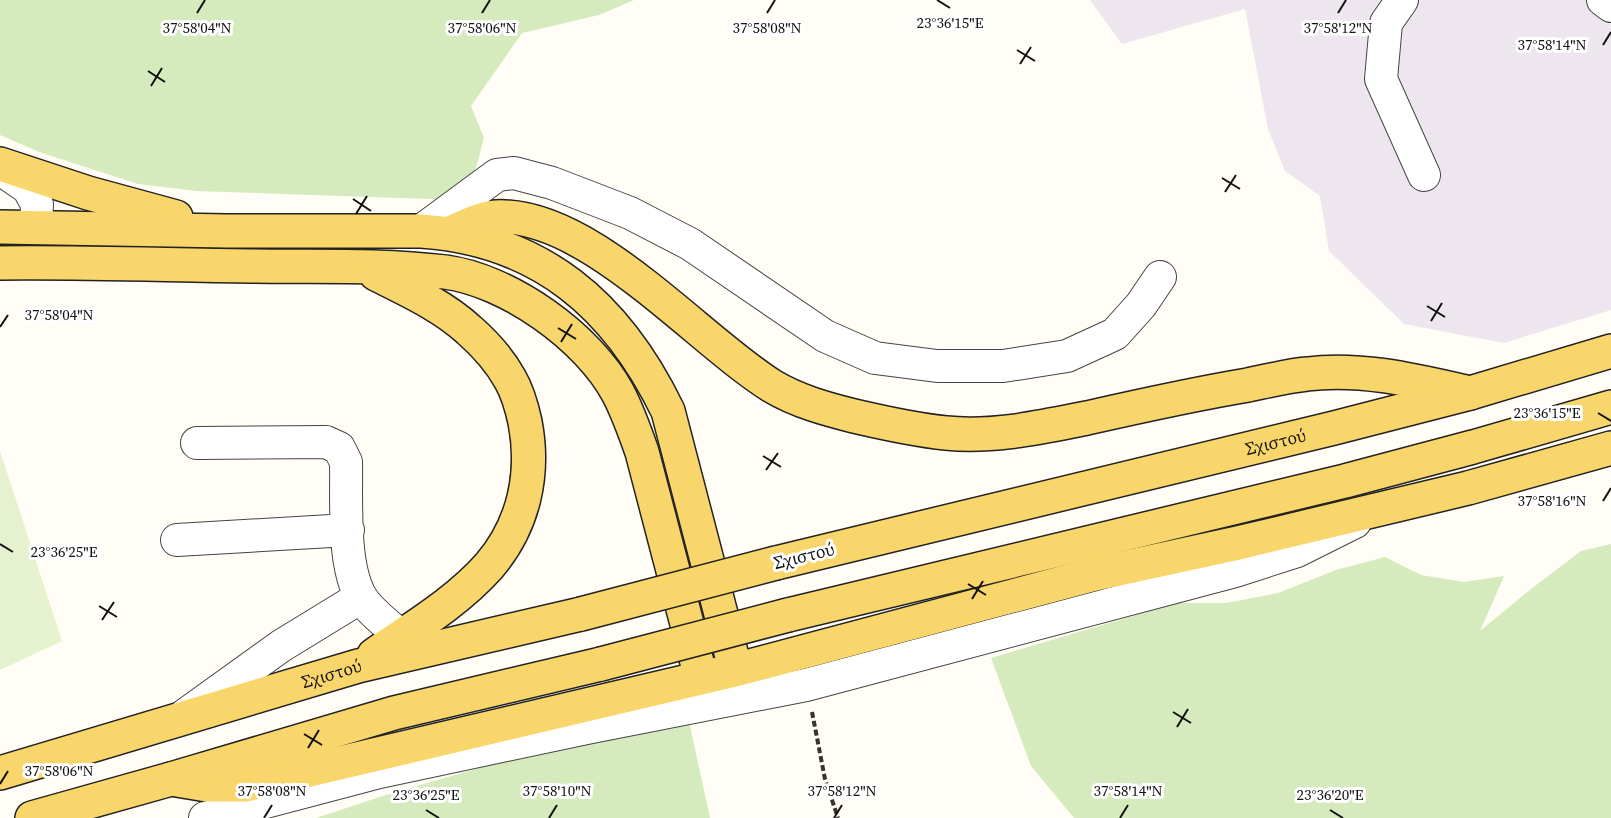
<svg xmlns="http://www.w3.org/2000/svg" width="1611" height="818" viewBox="0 0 1611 818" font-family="'Source Serif 4',serif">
<rect width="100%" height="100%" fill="#fffdf5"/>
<path fill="#eee6ef" d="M1090,0h521v310l-107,33 -100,-19 -75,-73 -9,-55 -35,-25 -17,-42 -23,-120 -123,35z"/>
<path fill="#d5ebbd" d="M0,0h634l-35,15 -77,18 -51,73 13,32 -11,41 -14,21 -263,-9 -58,-7 -99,-32 -39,-17z
M1611,544v274h-537l-43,-52 -40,-108 186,-55h49l52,-10 58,-23 49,-13 36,18 43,7 40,-6 -24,55 51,-42 50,-38z
M689,721l21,97h-394l70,-23 100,-29z"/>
<path fill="#e6f2cf" d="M0,451l62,190 -62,29z"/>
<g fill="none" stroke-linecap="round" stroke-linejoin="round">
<g stroke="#444" stroke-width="34">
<path id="minor" d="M1402,0l-16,23 -5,56 43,96
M1603,0l8,6
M0,169l28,19 9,16 -1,22
M421,231l76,-56 17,-2 38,10 78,30 60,31 135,92 50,22 62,8h66l64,-10 48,-22 26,-29 19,-28
M197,443l129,-1 13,6 7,14c1,38 -5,113 20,142 10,12 23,22 35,32
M177,540l171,-10
M185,715l96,-69 80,-49
M205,818l174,-46 212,-45 215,-42 429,-114 62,-20 58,-29"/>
</g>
<g stroke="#222" stroke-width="36">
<g id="major">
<path d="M0,164l88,29 88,24"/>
<path d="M0,227l227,4h194c120,8 196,75 247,180l65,249"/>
<path d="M450,233c15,-6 30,-15 46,-16 92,-5 201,122 276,169 25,15 54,23 82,30 30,7 61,14 92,17 47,5 95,-6 141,-15 53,-12 107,-24 161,-33 19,-4 39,-9 59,-11 54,-7 110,7 163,19"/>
<path d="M0,263c83,-1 166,2 250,3 64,1 130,-2 195,6 63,8 143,65 173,121 10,19 17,39 24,59l56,214"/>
<path id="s1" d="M776,563l558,-135 136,-35 141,-42"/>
<path d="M788,615l557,-134 128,-34 138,-40"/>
<path d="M374,655c39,-27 83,-53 115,-89 35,-41 46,-92 36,-144 -3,-14 -8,-31 -15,-43 -10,-18 -25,-35 -41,-49 -26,-24 -61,-40 -93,-56"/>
<path id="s2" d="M0,773l358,-107 223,-52"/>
<path d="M171,779l36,6h39l489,-115 360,-96 143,-31 230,-55 143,-40"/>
<path d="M32,818l139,-39 223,-66 207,-49"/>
</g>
</g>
<path stroke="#333" stroke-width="4" stroke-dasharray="6 3" stroke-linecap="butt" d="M812,712l13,67 13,39"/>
<use href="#minor" stroke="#fff" stroke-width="32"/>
<use href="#major" stroke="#f9d66b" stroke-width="33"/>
<g stroke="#222" stroke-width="36" stroke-linecap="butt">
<path id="major-bridge" d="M581,614l195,-51
M601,664l187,-49"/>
</g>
<use href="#major-bridge" stroke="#f9d66b" stroke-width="33"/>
</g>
<path fill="none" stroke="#111" stroke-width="2" d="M937,0l13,8M197,13l8,-13M482,13l8,-13M767,13l8,-13M1338,13l8,-13M1603,45l8,-13M1017,50l18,11M1020,64l11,-17M148,71l17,11M151,86l11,-18M1222,178l18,11M1225,192l11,-17M353,199l18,12M356,214l11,-18M1427,306l18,11M1431,321l11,-18M0,327l8,-12M558,328l18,11M561,342l11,-18M1598,413l13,8M763,456l18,11M766,470l12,-17M1603,501l8,-13M0,544l13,8M968,584l18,11M972,599l11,-18M99,606l18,11M102,620l12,-18M1173,712l18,11M1177,727l11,-18M304,734l18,11M308,748l11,-18M0,784l8,-13M426,810l13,8M1330,810l13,8M264,818l8,-13M549,818l8,-13M834,818l8,-13M1120,818l8,-13"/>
<g text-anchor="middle" stroke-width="6" stroke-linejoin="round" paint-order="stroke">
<g font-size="18" fill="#111" stroke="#fff">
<text dy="6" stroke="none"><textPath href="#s1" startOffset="514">Σχιστού</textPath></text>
<text transform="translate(804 556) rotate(-14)" y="6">Σχιστού</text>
<text dy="6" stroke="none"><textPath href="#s2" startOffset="346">Σχιστού</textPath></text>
</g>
</g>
<g font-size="15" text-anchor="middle" fill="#111" stroke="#fff" stroke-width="6" stroke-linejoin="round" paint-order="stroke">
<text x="950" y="28">23°36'15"E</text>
<text x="197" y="33">37°58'04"N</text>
<text x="482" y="33">37°58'06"N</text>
<text x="767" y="33">37°58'08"N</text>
<text x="1338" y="33">37°58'12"N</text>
<text x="1552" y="50">37°58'14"N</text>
<text x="59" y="320">37°58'04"N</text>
<text x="1547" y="418">23°36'15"E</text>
<text x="1552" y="506">37°58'16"N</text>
<text x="64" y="557">23°36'25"E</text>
<text x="59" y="776">37°58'06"N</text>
<text x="272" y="796">37°58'08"N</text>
<text x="557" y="796">37°58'10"N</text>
<text x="842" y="796">37°58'12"N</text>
<text x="1128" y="796">37°58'14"N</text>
<text x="426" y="800">23°36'25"E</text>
<text x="1330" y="800">23°36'20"E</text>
</g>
</svg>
